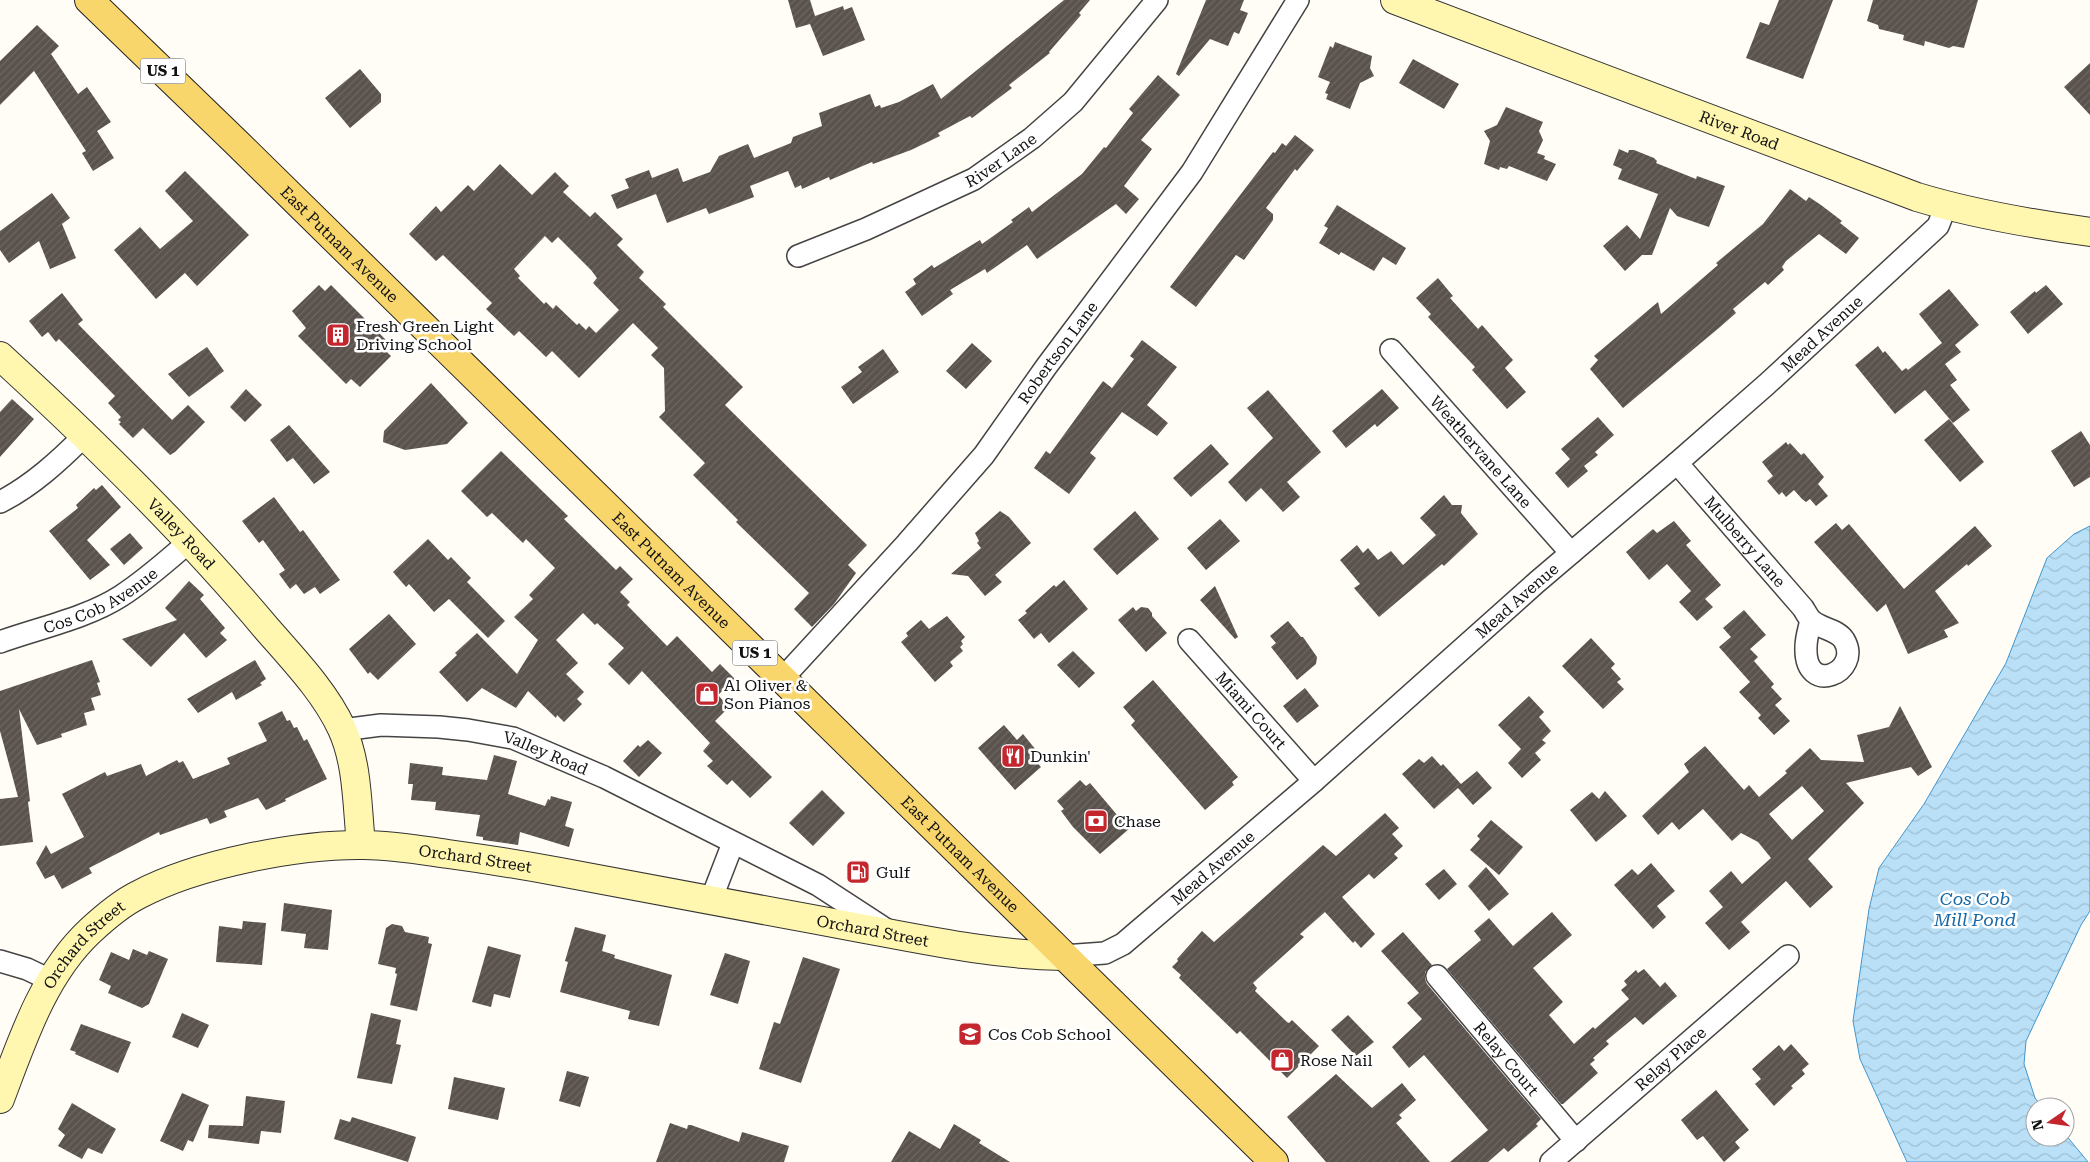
<svg xmlns="http://www.w3.org/2000/svg" width="2090" height="1162" viewBox="0 0 2090 1162" font-family="'Roboto Serif',serif">
<defs>
<pattern id="water-waves" width="16" height="10" patternUnits="userSpaceOnUse" patternTransform="scale(1.25)"><rect width="16" height="10" fill="#b9e0f7"/><path d="M0 5q4-4 8 0t8 0" fill="none" stroke="#9ebfd3"/></pattern>
<pattern id="building-hatch" width="6" height="6" patternUnits="userSpaceOnUse" patternTransform="scale(1.25)"><rect width="6" height="6" fill="#5a524d"/><path d="M-1 1l2-2M0 6l6-6M5 7l2-2" fill="none" stroke="#6d6662"/></pattern>
</defs>
<rect width="100%" height="100%" fill="#fffdf5"/>
<path fill="url(#water-waves)" stroke="#3f96cf" d="M2090,526v385l-9,14 -55,116 -2,23 11,34 7,9h-7v30h30v-3l23,28h-181l-47,-103 -7,-38 16,-112 10,-41 45,-64 82,-141 41,-105 27,-24z"/>
<path fill="url(#building-hatch)" fill-rule="evenodd" d="M788,0h22l5,16 28,-10 1,4 8,-3 13,33 -42,16 -13,-32 -14,4z
M1064,0h26l-11,13 2,2 -32,37 1,1 -41,32 3,3 -40,30 -2,-2 -32,17 2,3 -29,14 -38,14 -1,-2 -42,18 -1,-3 -27,12 -1,-4 -6,3 -7,-17 -38,15 4,11 -45,17 -3,-6 -39,15 -11,-29 -39,15 -6,-14 18,-7 -4,-9 24,-9 3,8 26,-10 5,14 27,-10 9,-16 29,-12 6,14 37,-15 2,-6 29,-11 -3,-13 51,-19 5,13 5,-2 1,3 18,-6 34,-18 8,15z
M1206,0h38l-4,10 8,3 -9,21 -5,-2 -6,14 -18,-7 -31,37 -3,-2z
M1779,0h54l-30,79 -57,-21 14,-36 9,3z
M1873,0h105l-14,48 -11,-2 -4,2 -24,-7 -1,5 -21,-6 1,-5 -25,-6 -1,-4 -11,-4z
M37,25l22,21 -8,8 27,40 9,-7 24,35 -14,9 17,27 -21,13 -11,-18 4,-2 -52,-80 -34,34v-44z
M1335,42l37,14 -2,12 4,8 -14,7 -10,26 -24,-10 2,-5 -3,-1 5,-11 -12,-5 12,-31 3,2z
M1413,59l46,25 -15,25 -45,-26z
M2090,63v52l-26,-28z
M360,69l21,25v8l-31,26 -25,-30z
M1158,75l22,20 -39,45 11,9 -28,37 15,13 -13,15 -10,-10 -79,55 -10,-14 -40,28 -2,-4 -35,21 3,4 -31,22 -17,-24 11,-8 -3,-5 19,-14 2,3 46,-28 2,4 31,-22 -2,-2 18,-13 3,5 50,-38 22,-27 2,1 27,-35 -4,-4z
M1506,107l37,15 -4,9 4,9 -6,13 8,3 -1,3 12,5 -9,17 -38,-15 -2,3 -7,-2 -1,3 -15,-6 6,-23 -6,-10 13,-6z
M1295,135l19,15 -17,21 -2,-2 -29,39 7,6v6l-29,40 -8,-5 -40,52 -26,-20 103,-135 2,1 7,-10 4,3z
M1619,149l9,4 1,-3h5l20,8 3,3 -1,2 40,16 1,-3 28,10 -16,41 -32,-11 -7,-8 -18,47h-10l-17,16 -22,-25 24,-21 13,14 18,-45 -40,-15 4,-10 -9,-4z
M500,164l32,31 23,-23 14,14 -6,6 27,25 5,-5 28,27 -6,6 27,27 -5,6 27,26 -3,3 80,80 -18,18 142,140 -19,20 8,8 -22,31 -22,23 -18,-18 15,-16 -73,-71 2,-2 -45,-45 12,-12 -46,-46 6,-6 -1,-43 -13,-13 7,-7 -25,-25 -54,55 -27,-27 -6,6 -27,-26 -5,5 -28,-27 6,-6 -49,-48 -7,6 -27,-27 27,-28 5,6 27,-27 6,6zM545,236l7,7 6,-6 33,33 6,8 -4,5 26,27 -23,23 -7,-7 -3,4 -7,-7 -2,2 -21,-20 -3,4 -7,-7 -2,2 -26,-26 2,-2 -6,-7z
M185,171l64,64 -52,51 -12,-13 -29,26 -42,-49 26,-23 20,22 33,-28 -28,-30z
M1790,189l16,12 3,-4 12,8 21,16 -2,2 19,15 -13,16 -27,-20 -33,27 -4,6 2,3 -16,15 -3,-3 -32,27 3,4 -16,14 -97,81 -33,-39 8,-9 -4,-4 64,-54 3,12 57,-49 -2,-2 47,-39z
M52,193l18,25 -8,6 14,34 -26,11 -11,-28 -30,22 -9,-13v-19z
M1337,205l69,43 -10,17 -13,-8 -9,14 -33,-19 -2,3 -20,-12 9,-15 -4,-2z
M1438,278l15,18 -3,2 28,31 4,-4 31,35 -8,8 21,24 -19,17 -35,-39 3,-3 -47,-50 3,-3 -15,-16z
M319,285l6,6 6,-6 57,57 -6,5 9,9 -31,31 -9,-8 -5,5 -48,-48 8,-8 -14,-17z
M2046,285l17,19 -35,30 -18,-22 25,-21 1,2z
M1949,289l30,36 -24,20 6,7 -16,12 12,16 -7,5 20,25 -17,13 -28,-33 -30,24 -40,-49 23,-19 5,7 2,-2 17,20 4,-3 2,2 34,-27 -23,-29z
M62,293l21,27 -5,4 94,96 16,-15 17,17 -30,30 -5,3 -27,-27 -10,10 -14,-14 2,-2 -3,-2 3,-3 -13,-14 7,-7 -56,-57 -3,3 -8,-10 -6,5 -13,-16z
M1142,340l35,27 -30,38 21,18 -11,13 -35,-24 -32,41 6,5 -27,36 -35,-26 12,-17 4,3 53,-73 9,7 22,-29 -4,-3z
M972,343l20,18 -26,28 -20,-18z
M207,347l17,24 -35,26 -21,-23z
M883,349l16,23 -46,32 -12,-17 21,-15 -4,-5z
M431,383l37,40 -21,21 -42,6 -22,-8 1,-11z
M246,389l16,16 -17,17 -15,-15z
M1382,389l17,19 -22,19 -2,-3 -29,24 -14,-17z
M1268,390l53,62 -34,30 13,15 -17,15 -22,-24 -15,14 -18,-20 45,-44 -26,-30z
M12,399l22,20 -34,38v-45z
M1598,417l16,18 -19,17 3,3 -14,11 4,5 -20,17 -13,-15 15,-14 -9,-10z
M1949,419l35,43 -24,20 -36,-42z
M289,425l41,47 -16,12 -21,-26 -6,4 -17,-22z
M2081,431l9,14v32l-16,10 -23,-36z
M1786,442l2,3 2,-2 11,12 3,-2 20,24 -6,7 10,12 -12,10 -6,-7 -4,3 -4,-3 -8,-9 -8,7 -4,-5 -3,3 -12,-14 6,-5 -11,-14z
M1211,444l18,20 -38,33 -18,-19z
M501,451l67,65 -4,3 52,51 4,-4 13,13 -13,13 10,10 -3,3 40,41 10,-10 35,36 8,-8 15,15 -17,16 11,12 -14,14 57,56 -22,21 -18,-18 -5,5 -20,-19 6,-5 -10,-10 7,-8 -68,-72 -13,14 -21,-21 16,-16 -27,-25 -2,2 -12,-12 -27,27 22,23 -12,11 18,18 -7,7 5,5 -18,18 -7,-7 -1,3 -28,-27 -12,17 -34,-20 -15,14 -28,-30 18,-17 -2,-2 22,-20 40,41 21,-34 -24,-23 19,-18 -4,-4 26,-27 -29,-29 -3,4 -31,-30 -5,4 -26,-26z
M102,485l19,22 -34,33 23,25 -20,15 -41,-49 29,-23 -2,-3 18,-17 2,2z
M1444,495l8,10h10l-1,8 17,21 -34,32 -2,-2 -63,53 -25,-29 6,-4 -20,-24 17,-15 6,8 5,-5 10,12 13,-9 12,14 33,-30 -16,-17z
M274,497l26,35 3,-2 37,50 -20,14 -5,-7 -11,7 -8,-10 -6,5 -11,-15 6,-4 -22,-30 -4,3 -17,-22z
M1000,511l9,6 22,26 -36,32 7,7 -17,14 -17,-20 -17,-2 30,-26 -4,-5 2,-2 -4,-8z
M1135,511l24,28 -42,36 -24,-26z
M1220,519l20,22 -34,29 -19,-22z
M1674,521l17,20 -5,4 35,40 -16,14 8,8 -16,14 -18,-19 12,-11 -24,-27 -18,16 -23,-28 27,-23 4,4z
M1836,523l6,7 7,-6 55,65 71,-63 17,20 -24,20 -1,-2 -32,27 24,32 -15,7 4,7 -40,17 -22,-50 -9,8 -63,-70z
M130,533l13,15 -19,17 -14,-16z
M428,539l20,21 3,-3 20,21 -4,4 38,39 -17,17 -39,-39 -15,13 -25,-28 -3,3 -13,-15z
M1064,580l24,29 -39,34 -8,-10 -7,6 -16,-19 9,-7 -2,-2 29,-26 2,2z
M189,581l15,14 -4,4 25,29 -5,5 7,7 -21,18 -22,-25 -33,34 -29,-28 55,-19 -12,-12z
M1215,586l23,51 -3,2 -35,-39z
M1133,607l3,4 5,-4 7,1 4,5v3l15,17 -21,19 -28,-32z
M1744,610l22,25 -16,14 8,8 -4,4 20,23 -3,3 11,12 -7,6 15,16 -16,14 -16,-17 3,-3 -22,-23 11,-10 -31,-35 12,-10 -8,-9z
M389,614l27,30 -38,36 -8,-8 -2,2 -19,-25z
M947,616l18,21 -4,4 2,3 -3,3 3,4 -13,11 3,4 -18,16 -34,-40 7,-6 -2,-3 15,-13 8,9z
M1288,621l13,16h2l14,20 -1,7 -19,16 -26,-33 5,-4 -6,-7z
M1591,638l24,26 -4,4 10,11 -4,3 7,7 -21,20 -41,-43z
M1073,651l22,22 -16,15 -22,-23z
M92,660l8,22 -3,1 4,12 -10,3 4,12 -11,3 3,12 -26,9 1,3 -25,8 -18,-36 11,92 -2,1 5,40 -33,4v-47l18,-2 -18,-66v-40z
M255,660l11,19 -6,4 2,2 -26,15 -4,-8 -34,21 -11,-14z
M1153,680l85,97 -6,5 2,3 -29,25 -74,-85 4,-4 -12,-14z
M1305,688l14,18 -22,17 -14,-17z
M1529,696l15,16 -5,5 12,14 -9,9 4,3 -11,10 6,7 -19,18 -14,-15 13,-14 -23,-24z
M1900,706l32,61 -14,9 -7,-9 -65,16 18,20 -56,56 25,28 -23,21 -24,-27 -45,41 9,10 -21,18 -24,-27 18,-16 -14,-16 22,-20 11,13 29,-26 -13,-16 -17,-9 -9,8 -29,-32 -24,21 -7,-8 -14,13 -16,-19 47,-44 -5,-8 21,-18 39,44 5,-5 10,12 28,-24 -2,-2 25,-23 11,12 43,2 -7,-27 32,-8zM1802,786l22,25 -32,29 -23,-26z
M282,711l5,10 3,-1 4,8 3,-1 7,14 3,-2 20,40 -42,20 1,2 -20,9 -8,-12 -34,13 3,6 -17,7 -3,-6 -47,17 -1,-3 -70,36 3,5 -30,16 -8,-14 -9,4 -9,-16 10,-18 5,9 33,-17 -22,-43 43,-22 2,4 34,-12 5,12 31,-16 2,3 4,-2 10,18 37,-15 -3,-6 40,-17 -9,-18z
M1004,725l13,15 6,-6 13,16 -6,5 11,12 -26,23 -37,-42z
M648,740l14,13 -23,24 -16,-16 15,-16 2,2z
M494,755l23,6 -9,33 37,12 3,-7 2,1 1,-4 21,6 -7,24 9,3 -5,18 -49,-15 -2,13 -35,-5v-3l-7,-1 4,-21 -45,-5 1,-8 -25,-2 2,-16h-5l2,-21 33,4 -1,8 45,5z
M1432,756l9,10 2,-2 18,20 16,-13 15,17 -19,17 -15,-17 -24,21 -32,-35 17,-15 5,4z
M1080,780l6,6 4,-3 39,46 -29,25 -27,-27 -12,-16 3,-2 -7,-8z
M822,790l23,23 -32,33 -24,-23z
M1605,791l22,25 -31,26 -26,-32 22,-18 7,7z
M1385,813l14,15 -7,6 11,12 -9,8 4,4 -24,21 -5,-5 -27,23 33,37 -14,14 -6,-7 -2,2 -28,-31 -25,22 4,3 -51,46 4,5 -2,3 32,31 2,1 3,-3 27,26 -32,32 -47,-47 -3,3 -58,-56 2,-3 -9,-8 6,-6 -1,-2 25,-28 12,11 109,-97 13,11z
M1491,820l32,27 -24,28 -29,-25 10,-11 -3,-3z
M1651,863l24,28 -18,15 9,11 -13,12 -39,-44 18,-16 6,6z
M1486,867l23,27 -20,17 -21,-25z
M1444,869l13,15 -18,16 -14,-16z
M284,903l48,7 -4,40 -24,-2 2,-14 -25,-3z
M1552,912l20,23 -39,33 30,34 -14,13 25,29 19,-17 2,2 34,-30 -8,-9 6,-5 -3,-4 12,-11 2,3 6,-4 16,18 5,-5 12,14 -34,29 -8,-8 -29,24 3,3 -16,14 2,2 -5,4 8,9 -35,31h-2l-114,-135 34,-29 -7,-9 15,-13 24,28z
M243,921l23,2 -4,42 -46,-3 3,-36 23,3z
M392,924l10,2 3,6 24,5 -1,6 4,1 -15,67 -27,-6 7,-31 -2,-1 1,-5 -18,-4 8,-36z
M575,927l31,8 -4,16 13,4 -1,3 58,17 -13,51 -31,-7 2,-8 -70,-19 8,-30 -3,-1z
M1403,932l29,33 -7,7v7l2,5 114,135 -5,5 2,2 -30,26 -4,-4 -16,14h-38l38,-32 -64,-75 -15,13 -17,-21 30,-28 -15,-16 12,-10 -38,-42z
M488,946l33,9 -11,43 -16,-4 -3,13 -19,-5z
M133,949l14,6 2,-4 19,8 -19,45 -7,4 -34,-15 3,-7 -12,-6 12,-28 18,8z
M725,953l25,8 -12,43 -28,-9z
M803,957l37,12 -39,114 -42,-14 15,-47 6,2z
M182,1013l27,12 -11,23 -26,-11z
M371,1013l30,7 -5,24 5,1 -9,39 -35,-6z
M1348,1015l26,27 -18,14 -25,-26z
M81,1024l50,18 -13,31 -43,-19 1,-2 -6,-2z
M1791,1044l18,20 -7,6 3,4 -14,12 2,2 -19,18 -19,-22 6,-5 -9,-10 27,-24 5,6z
M567,1071l22,6 -9,30 -21,-6z
M1336,1074l36,34 30,-25 14,17 -17,15 3,3 -6,5 34,39h-104l-39,-45z
M454,1077l51,11 -7,32 -50,-11z
M1716,1090l33,40 -14,12 5,6 -16,14 -21,-26 -6,4 -16,-20z
M182,1093l27,12 -16,37 -5,-2 -5,11 -23,-10z
M246,1096l39,5 -4,32 -20,-2 -2,13 -51,-6 1,-13 34,1z
M72,1103l44,26 -14,25 -14,-6 -6,11 -24,-13 7,-11 -7,-6z
M352,1117l64,20 -8,25 -74,-23 6,-20 10,3z
M670,1123l17,6 1,-4h3l48,17 3,-10 47,14 -5,16h-128z
M954,1124l27,16 -2,3 31,19h-119l18,-31 31,18z"/>
<g fill="none" stroke-linecap="round" stroke-linejoin="round">
<g stroke="#444" stroke-width="24">
<g id="street">
<path id="s1" d="M798,256l68,-27 108,-50 58,-41 41,-36 84,-102"/>
<path id="s2" d="M1391,350l180,203"/>
<path id="s3" d="M1677,463l126,145c2,3 5,9 8,12 9,9 26,9 33,20 19,32 -40,58 -38,7 0,-9 3,-18 5,-27"/>
<path d="M0,502c32,-16 60,-42 85,-67"/>
<path id="s4" d="M1189,640l125,141"/>
<path id="s5" d="M0,642c39,-14 87,-24 121,-46 25,-16 47,-36 69,-55"/>
<path id="s6" d="M782,679l125,-136 77,-88 62,-88 146,-195 106,-172"/>
<path id="s7" d="M342,730l39,-5 58,2 29,3 45,8 91,39 214,108 69,45"/>
<path d="M711,900l22,-57"/>
<path id="s8" d="M1063,956l42,-3 18,-9 191,-163 223,-199 140,-119 90,-79 171,-158 8,-20"/>
<path d="M0,961l27,8 23,11"/>
<path id="s9" d="M1437,976l139,165"/>
<path id="s10" d="M1551,1162l237,-206"/>
</g>
</g>
<g stroke="#333" stroke-width="30">
<g id="secondary">
<path id="s11" d="M1395,0l522,197c56,17 115,27 173,35"/>
<path id="s12" d="M0,356c94,86 185,175 267,273 27,31 58,63 75,100 16,35 15,78 19,115"/>
<path id="s13" d="M0,1099c22,-58 43,-124 90,-168 14,-13 30,-27 48,-36 58,-31 160,-51 226,-50 28,0 56,5 84,9 37,5 75,11 112,18 97,19 193,36 289,54 71,13 142,29 214,30"/>
</g>
</g>
<g stroke="#222" stroke-width="30">
<g id="primary">
<path id="s14" d="M89,0l148,143 1037,1019"/>
</g>
</g>
<use href="#street" stroke="#fff" stroke-width="21"/>
<use href="#secondary" stroke="#fff6b0" stroke-width="28"/>
<use href="#primary" stroke="#f9d66b" stroke-width="28"/>
</g>
<defs>
<g id="building-square" transform="scale(1.25)"><rect x="-9" y="-9" width="18" height="18" rx="4" fill="#c4262e" stroke="#fff"/><path d="M-4-6H4V6H1V3H-1V6H-4ZM-2.5-4.3h1.7v1.8h-1.7ZM.8-4.3h1.7v1.8H.8ZM-2.5-1h1.7V.8h-1.7ZM.8-1h1.7V.8H.8Z" fill="#fff"/></g>
<g id="shop-square" transform="scale(1.25)"><rect x="-9" y="-9" width="18" height="18" rx="4" fill="#c4262e" stroke="#fff"/><path d="M-5-2.5h2.3a2.7 3.5 0 0 1 5.4 0H5L5.5 6h-11ZM-1.5-2.5h3a1.5 2.3 0 0 0-3 0Z" fill="#fff"/></g>
<g id="restaurant-square" transform="scale(1.25)"><rect x="-9" y="-9" width="18" height="18" rx="4" fill="#c4262e" stroke="#fff"/><path d="M-5-6h1v4h1v-4h1v4h1v-4h1v5L-1.5 .5V6h-2V.5L-5-1ZM5-6V6H3V1.5H1.5Q1.5-4 5-6Z" fill="#fff"/></g>
<g id="bank-square" transform="scale(1.25)"><rect x="-9" y="-9" width="18" height="18" rx="4" fill="#c4262e" stroke="#fff"/><path d="M-6-4H6V4H-6ZM0-2.3a2.3 2.3 0 1 0 0 4.6a2.3 2.3 0 1 0 0-4.6Z" fill="#fff"/></g>
<g id="fuel-square" transform="scale(1.25)"><rect x="-9" y="-9" width="18" height="18" rx="4" fill="#c4262e" stroke="#fff"/><path d="M-5.5-6h7V0h2V4h1.3V-2.5L3-4.5l.8-.8L6-3V5H2.5V1h-1V6h-7ZM-4.2-4.7v3.2H.2V-4.7Z" fill="#fff"/></g>
<g id="school-square" transform="scale(1.25)"><rect x="-9" y="-9" width="18" height="18" rx="4" fill="#c4262e" stroke="#fff"/><path d="M0-5L7-2L0 1L-7-2ZM-4 1L0 2.5L4 1V4Q0 6-4 4Z" fill="#fff"/></g>
</defs>
<g fill-rule="evenodd">
<use href="#building-square" x="338" y="335"/>
<use href="#shop-square" x="707" y="694"/>
<use href="#restaurant-square" x="1013" y="756"/>
<use href="#bank-square" x="1096" y="821"/>
<use href="#fuel-square" x="858" y="872"/>
<use href="#school-square" x="970" y="1034"/>
<use href="#shop-square" x="1282" y="1060"/>
</g>
<g text-anchor="middle" stroke-width="5" stroke-linejoin="round" paint-order="stroke">
<g fill="#fff" stroke="#585858" stroke-width="1">
<rect x="140.5" y="58.5" width="45" height="25" rx="4"/>
<rect x="732.5" y="640.5" width="45" height="25" rx="4"/>
</g>
<g font-size="15" font-weight="bold" fill="#111">
<text x="163" y="76">US 1</text>
<text x="755" y="658">US 1</text>
</g>
<g font-size="16" fill="#111" stroke="#fff">
<text dy="6" stroke="none"><textPath href="#s11" startOffset="368">River Road</textPath></text>
<text dy="6" stroke="none"><textPath href="#s1" startOffset="225">River Lane</textPath></text>
<text dy="6" stroke="none"><textPath href="#s14" startOffset="350">East Putnam Avenue</textPath></text>
<text dy="6" stroke="none"><textPath href="#s8" startOffset="990">Mead Avenue</textPath></text>
<text dy="6" stroke="none"><textPath href="#s6" startOffset="428">Robertson Lane</textPath></text>
<text dy="6" stroke="none"><textPath href="#s2" startOffset="136">Weathervane Lane</textPath></text>
<text dy="6" stroke="none"><textPath href="#s12" startOffset="254">Valley Road</textPath></text>
<text dy="6" stroke="none"><textPath href="#s3" startOffset="104">Mulberry Lane</textPath></text>
<text dy="6" stroke="none"><textPath href="#s14" startOffset="815">East Putnam Avenue</textPath></text>
<text dy="6" stroke="none"><textPath href="#s5" startOffset="109">Cos Cob Avenue</textPath></text>
<text dy="6" stroke="none"><textPath href="#s8" startOffset="585">Mead Avenue</textPath></text>
<text dy="6" stroke="none"><textPath href="#s4" startOffset="94">Miami Court</textPath></text>
<text dy="6" stroke="none"><textPath href="#s7" startOffset="208">Valley Road</textPath></text>
<text dy="6" stroke="none"><textPath href="#s14" startOffset="1220">East Putnam Avenue</textPath></text>
<text dy="6" stroke="none"><textPath href="#s13" startOffset="598">Orchard Street</textPath></text>
<text dy="6" stroke="none"><textPath href="#s8" startOffset="180">Mead Avenue</textPath></text>
<text dy="6" stroke="none"><textPath href="#s13" startOffset="1002">Orchard Street</textPath></text>
<text dy="6" stroke="none"><textPath href="#s13" startOffset="178">Orchard Street</textPath></text>
<text dy="6" stroke="none"><textPath href="#s9" startOffset="108">Relay Court</textPath></text>
<text dy="6" stroke="none"><textPath href="#s10" startOffset="158">Relay Place</textPath></text>
</g>
<g font-size="16" fill="#111" stroke="#fff" text-anchor="start">
<text x="356" y="332">Fresh Green Light<tspan x="356" dy="18">Driving School</tspan></text>
<text x="724" y="691">Al Oliver &amp;<tspan x="724" dy="18">Son Pianos</tspan></text>
<text x="1030" y="762">Dunkin'</text>
<text x="1114" y="827">Chase</text>
<text x="876" y="878">Gulf</text>
<text x="988" y="1040">Cos Cob School</text>
<text x="1300" y="1066">Rose Nail</text>
</g>
<g font-size="18" font-style="italic" fill="#1768a6" stroke="#fff">
<text x="1975" y="905">Cos Cob<tspan x="1975" dy="21">Mill Pond</tspan></text>
</g>
</g>
<g transform="translate(2050 1122) rotate(257)"><circle r="24" fill="#ffffff" stroke="#a0a0a0"/>
<path d="M0-4L9 19L0 12L-9 19Z" fill="#c4262e"/>
<text y="-8" font-size="14" font-weight="bold" text-anchor="middle" fill="#111111">N</text>
</g>
</svg>
